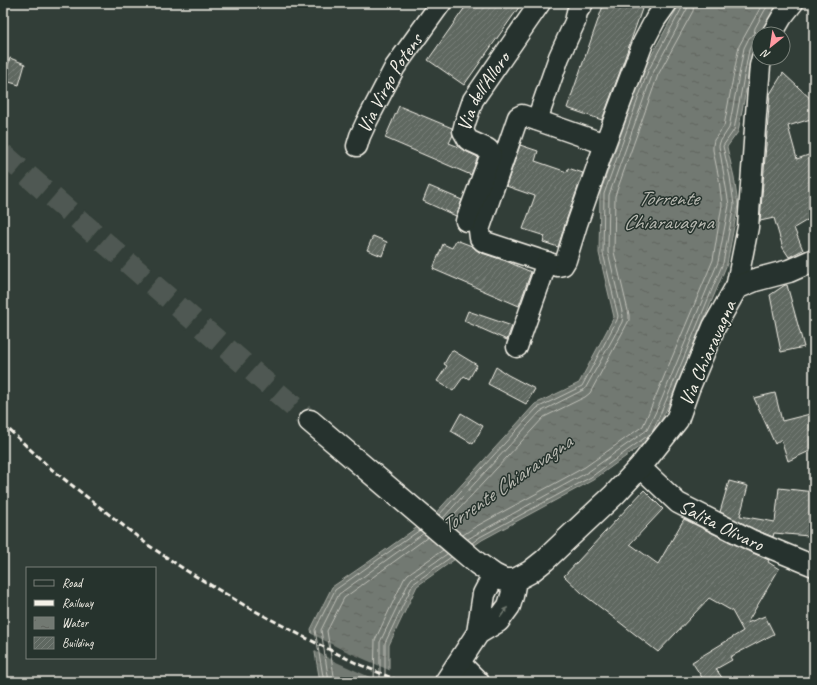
<svg xmlns="http://www.w3.org/2000/svg" width="817" height="685" viewBox="0 0 817 685" font-family="Caveat,sans-serif">
<defs>
<pattern id="water-ripples" width="26" height="14" patternUnits="userSpaceOnUse"><rect width="26" height="14" fill="#727972"/><path d="M2 4q2-2 4 0t4 0M15 11q2-2 4 0t4 0" fill="none" stroke="#60635e"/></pattern>
<pattern id="building-hatch" width="6" height="6" patternUnits="userSpaceOnUse"><rect width="6" height="6" fill="#5f6861"/><path d="M-1 1l2-2M0 6l6-6M5 7l2-2" fill="none" stroke="#777e78"/></pattern>
</defs>
<rect width="100%" height="100%" fill="#323e38"/>
<filter id="ink" filterUnits="userSpaceOnUse"><feTurbulence type="fractalNoise" baseFrequency=".025" numOctaves="2"/><feDisplacementMap in="SourceGraphic" scale="8" xChannelSelector="R" yChannelSelector="G"/><feConvolveMatrix kernelMatrix="1 2 1 2 8 2 1 2 1" color-interpolation-filters="sRGB"/></filter>
<g filter="url(#ink)">
<path fill="url(#water-ripples)" stroke="#a6a9a1" d="M680,3h102l-20,31h-3v6l-6,12 -15,80 -11,15 7,30 4,28 -11,59 -58,140 -15,32 -61,44 -111,60 -65,46 -28,59v37h-69l-9,-53 21,-42 38,-26 63,-45 102,-112 44,-21 35,-66 -15,-64 1,-60 44,-124z"/>
<path fill="#323e38" d="M310,633l29,15 52,23v11h-10l-47,-21 -21,-11z"/>
<g fill="none" stroke-linecap="round" stroke-linejoin="round">
<path stroke="#c0c1b9" stroke-width="1" d="M652,433l13,-30 58,-140 11,-58 -4,-28 -7,-31 11,-16 15,-80 5,-10 5,-2
M439,515l98,-107 45,-22 35,-66 1,-4 -15,-63 1,-59 44,-123 35,-65v-3
M443,518l97,-106 45,-23 37,-67 1,-6 -15,-64 1,-57 44,-122 34,-64 1,-6
M447,522l97,-105 41,-20 5,-4 37,-69 2,-4v-5l-15,-63 1,-56 43,-121 35,-64 1,-8
M463,535l12,-8 110,-60 58,-41 12,-28 58,-138 9,-55 -3,-26 -6,-29v-5l1,-5 10,-14 15,-80 24,-43
M468,539l10,-6 110,-61 59,-42 14,-29 57,-139 11,-57 -10,-59 1,-4 9,-14 15,-80 5,-10 5,-4 1,-6 10,-18 5,-7
M472,543l8,-6 111,-60 59,-43
M324,682l-9,-52 20,-40 85,-60
M329,682l-8,-52 18,-36 85,-61
M335,682l-8,-51 17,-33 84,-61
M374,682l1,-42 29,-61 4,-5 35,-24
M380,682v-40l29,-60 3,-4 35,-24
M385,682v-39l28,-59 38,-27"/>
</g>
<path fill="url(#building-hatch)" stroke="#f4f1e8" d="M468,3h54l-58,82 -36,-25z
M604,3h29l10,3 -22,63 -19,51 -35,-12z
M10,58l15,6 -6,21 -16,-5z
M783,73l31,29v16l-26,8 9,33 17,-6v63l-20,12 9,22 -14,7 -6,-9 -9,-30 -14,3 10,-127z
M399,106l53,22 1,7 -4,8 10,4 4,3 15,7 -7,18 -86,-37z
M520,145l18,6 -3,10 32,11 1,-4 15,5 -17,48 -8,26 -15,-5 2,-6 -22,-7 12,-33 -29,-10z
M429,186l33,14 -6,16 -33,-15z
M373,236l14,6 -5,14 -15,-6z
M456,240l16,6 7,6 27,9 25,11 -12,34 -86,-37 10,-25 9,4z
M785,285h2l17,62 -23,5 -11,-57z
M468,311l44,15 -5,14 -43,-19z
M452,350l25,15 -8,14 -5,-3 -11,15 -16,-10 10,-15 -3,-2z
M496,367l12,8 27,14 -9,15 -38,-20z
M775,393l7,28 32,-8v36l-26,12 -7,-22 -6,5 -21,-46z
M461,413l22,13 -10,18 -22,-13z
M729,481l19,5 -8,30 35,6 4,-34 35,4 -5,44 -35,-3 -1,4 -17,-7 -36,-18z
M644,490l19,19 -33,35 28,20 26,-45 62,31 23,10 -1,2 11,7 -32,54 18,-7 9,18 -44,23 2,3 -16,9 9,13h-20l-13,-20 51,-31 -11,-20 -23,-13 -51,54 -75,-58 -19,-18z"/>
<g fill="none" stroke-linecap="round" stroke-linejoin="round">
<path stroke="#4f5952" stroke-width="22" stroke-dasharray="22 11" stroke-linecap="butt" d="M3,154l307,267"/>
<g stroke="#f4f1e8" stroke-width="23">
<g id="street">
<path d="M772,34l10,-17 11,-14"/>
<path d="M537,120l22,-63 16,-35 2,-10 6,-9"/>
<path d="M605,144l-83,-29 -4,2 -39,113 1,8 3,3 5,2 70,23 5,-1 3,-5 11,-36 28,-80 38,-101 12,-23 12,-17"/>
<path id="s1" d="M357,146l3,-10 6,-13 29,-56 46,-64"/>
<path id="s2" d="M466,221l25,-67 -3,-5 -20,-9 -5,-9 2,-8 8,-23 67,-97"/>
<path d="M736,288l12,-61 8,-113 4,-48 2,-8"/>
<path d="M517,347l30,-85"/>
<path id="s3" d="M640,467l38,36 73,37 63,26"/>
<path d="M459,662l20,20"/>
</g>
</g>
<g stroke="#f4f1e8" stroke-width="25">
<path id="secondary" d="M310,421l167,142 17,12 10,5h11l15,-8 15,-12 21,-20 48,-45 26,-28 37,-47 11,-31 26,-62 22,-39 19,-8 34,-9 25,-11
M478,633l6,-39 10,-19
M446,682l32,-49 20,-12 11,-15 3,-10 3,-16"/>
</g>
<use href="#street" stroke="#26332d" stroke-width="20"/>
<use href="#secondary" stroke="#26332d" stroke-width="22"/>
<path stroke="#f4f1e8" stroke-width="3" stroke-dasharray="6 3" stroke-linecap="butt" d="M3,424l47,44 98,77 39,26 57,34 60,32 52,26 45,19"/>
</g>
<defs><path id="oneway-solid" d="M-6-.8H1V-3.2L6.5 0L1 3.2V.8H-6Z"/></defs>
<use fill="#6e766e" href="#oneway-solid" transform="translate(504 612) rotate(-54)"/>
</g>
<g text-anchor="middle" stroke-width="3" stroke-linejoin="round" paint-order="stroke">
<g font-size="20" fill="#f4f1e8" stroke="#26332d">
<text dy="7" stroke="none"><textPath href="#s1" startOffset="71">Via Virgo Potens</textPath></text>
<text dy="7" stroke="none"><textPath href="#s2" startOffset="154">Via dell'Alloro</textPath></text>
<text transform="translate(707 353) rotate(-66)" y="7">Via Chiaravagna</text>
<text dy="7" stroke="none"><textPath href="#s3" startOffset="101">Salita Olivaro</textPath></text>
</g>
<g font-size="21" font-style="italic" fill="#babbb3" stroke="#26332d">
<text x="668" y="205">Torrente<tspan x="668" dy="24">Chiaravagna</tspan></text>
<text transform="translate(506 484) rotate(-35)" y="7">Torrente Chiaravagna</text>
</g>
</g>
<rect width="817" height="685" fill="none" stroke="#26332d" stroke-width="16"/>
<rect x="8" y="8" width="801" height="669" fill="none" stroke="#f4f1e8" stroke-width="1.5" filter="url(#ink)"/>
<rect x="26" y="567" width="130" height="92" fill="#26332d" stroke="#787f78"/>
<rect x="34" y="580" width="20" height="6" fill="#26332d" stroke="#787f78"/>
<text x="62" y="587" font-size="12" fill="#f4f1e8">Road</text>
<rect x="34" y="600" width="20" height="6" fill="#f4f1e8" stroke="#787f78"/>
<text x="62" y="607" font-size="12" fill="#f4f1e8">Railway</text>
<rect x="34" y="617" width="20" height="12" fill="url(#water-ripples)" stroke="#787f78"/>
<text x="62" y="627" font-size="12" fill="#f4f1e8">Water</text>
<rect x="34" y="637" width="20" height="12" fill="url(#building-hatch)" stroke="#787f78"/>
<text x="62" y="647" font-size="12" fill="#f4f1e8">Building</text>
<g transform="translate(771 46) rotate(210)"><circle r="19" fill="#26332d" stroke="#787f78"/>
<path d="M0-3L7 15L0 10L-7 15Z" fill="#ff9aa2"/>
<text y="-6" font-size="11" font-weight="bold" text-anchor="middle" fill="#f4f1e8">N</text>
</g>
</svg>
